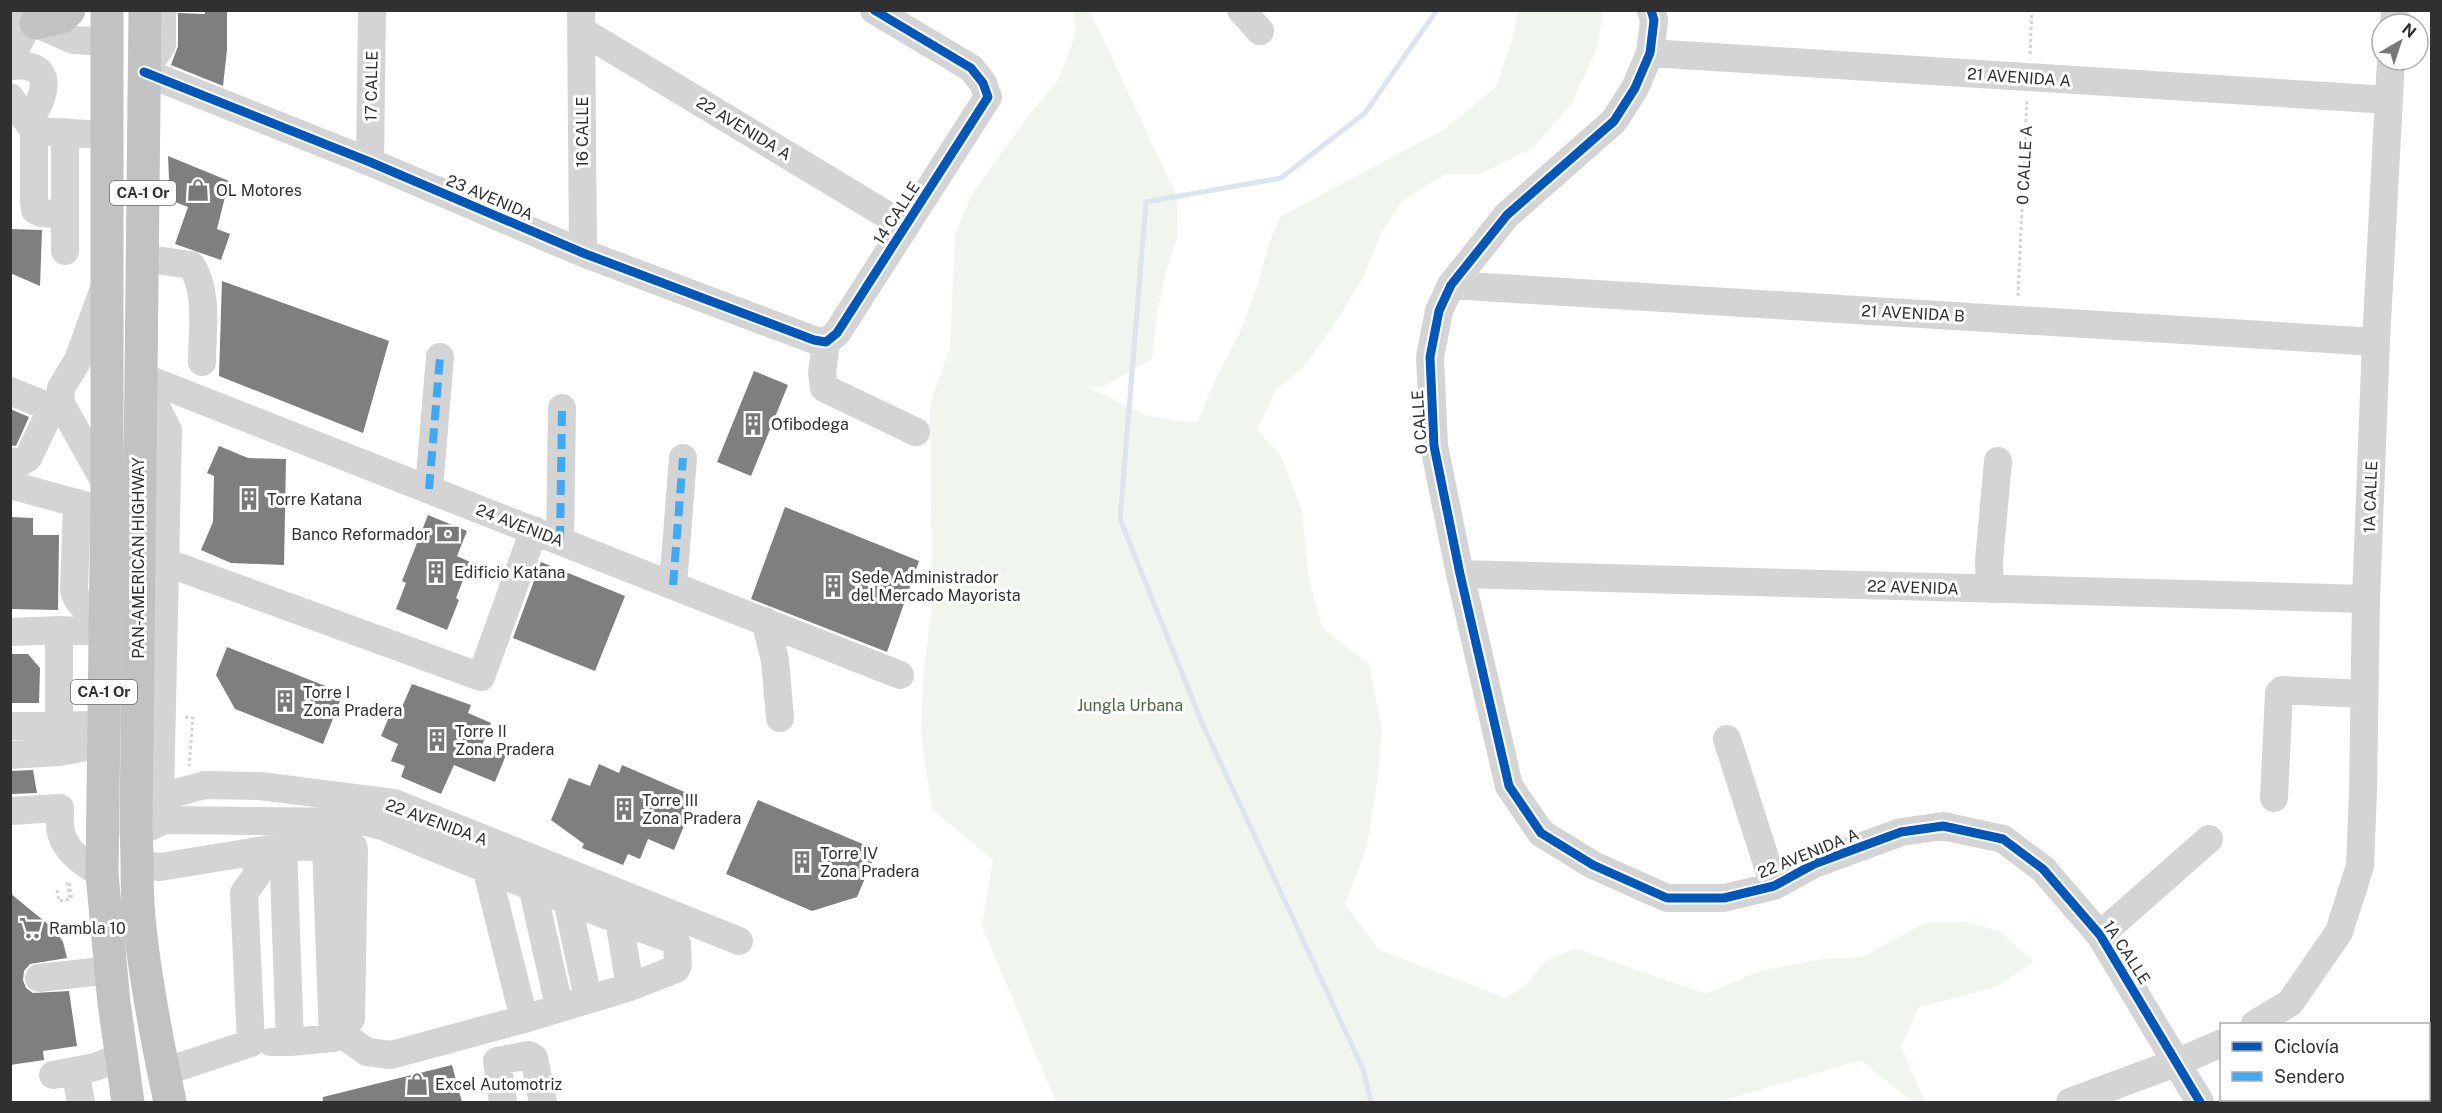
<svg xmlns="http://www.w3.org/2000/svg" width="2442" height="1113" viewBox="0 0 2442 1113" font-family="'Public Sans',sans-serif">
<rect width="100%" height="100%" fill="#fff"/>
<path fill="#f0f5ed" d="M1073,11h17l87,186v41l-11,34 -9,42 -5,45 -46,26 -16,3 56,28 51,7 20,-47 23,-43 17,-46 12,-43 11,-27 165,-88 51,-42 17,-50 5,-26h85l-5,34 -26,58 -39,44 -53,27h-35l-43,27 -21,32 -18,44 -30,49 -31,43 -26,20 -19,41 24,26 21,55 7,69 13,47 47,38 13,64 -4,48 -11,69 -22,58 34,46 127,48 21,-14 19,-23 29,-13 130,46 58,-24 61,-11 38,-2 63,-34 42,-1 33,10 33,30 -37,25 -77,20 -18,40 24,55h-13l-51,-42 -143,42h-662l-74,-176 11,-66 -61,-51 -11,-74 2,-56 9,-71 -2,-203 20,-57 5,-113 17,-41 59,-81 26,-31 19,-48z"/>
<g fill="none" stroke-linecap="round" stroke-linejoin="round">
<path stroke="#dce4f0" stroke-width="5" d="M1371,1102l-8,-33 -161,-346 -82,-204 26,-317 135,-24 84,-65 72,-103"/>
</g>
<path fill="#7f7f7f" d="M205,10h22v40l-4,36 -52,-21 7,-19v-33l27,1z
M168,156l61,25 -12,48 13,5 -9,26 -46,-16 13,-37 -18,-7z
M10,229l32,1 -2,56 -30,-13z
M222,281l167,60 -26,92 -144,-57z
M754,371l34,14 -37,91 -34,-14z
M10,409l19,8 -13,29 -6,-1z
M219,446l29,12 38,1 -2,106 -53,-2 -30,-13 12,-28 1,-46 -7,-3z
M785,507l134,54 -32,91 -136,-53z
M428,515l39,16 -10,25 13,6 -14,36 3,2 -12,30 -51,-21 10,-26 -4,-2z
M10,517l23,1v17h26l-1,75 -48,-1z
M541,562l84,34 -30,75 -82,-33z
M227,647l116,46 -20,51 -88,-35 -19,-34z
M10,654h18l12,14 -1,35h-29z
M412,684l59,21 -3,8 23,10 -9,22 24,10 -11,27 -41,-17 -13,29 -40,-17 4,-11 -14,-5 7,-17 -17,-8 11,-26 7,4z
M599,764l20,9 3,-8 74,32 -22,53 -26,-11 -8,20 -12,-5 -5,11 -41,-17 2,-4 -33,-24 18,-42 21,8z
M33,770l4,23 -27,1v-23z
M758,800l119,50 -20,47 -45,14 -86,-37z
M10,893l45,37 8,12 4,16 -37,6 -6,7 -1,9 3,8 7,5 36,-2 8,55 -34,5 1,9 -34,5z
M452,1065l10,37h-139v-5z"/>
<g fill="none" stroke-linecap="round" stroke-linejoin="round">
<path stroke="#d4d4d4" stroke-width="3" stroke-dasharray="3 3" stroke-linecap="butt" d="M2030,54l2,-44
M2018,296l9,-197
M185,717l8,1 -4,48
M57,890l2,11 11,-2 -3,-16 2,-1 3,19"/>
<path stroke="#d4d4d4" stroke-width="28" d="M162,10v35l-18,27 226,90 213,91 231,87 12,2
M581,10l2,243
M1241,10l19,21
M1651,10l3,10 -4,33 -15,35 -21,33 -107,94 -56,70 -12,26 -9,46 4,89 26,128 49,212 32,47 52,32 74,33h57l50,-12 40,-22 87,-32 42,-6 60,13 40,30 57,66 100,167
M10,12l63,28 35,2
M2394,24l1,-14
M582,31l323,195
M1650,53l739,47
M10,60l20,-40
M10,66c39,-4 40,19 24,47
M10,97l24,34
M65,132v83l-24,-2 -6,-3 -1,-9v-70l73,4
M370,162l2,-152
M65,251v-36
M142,258l49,7c18,26 11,67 11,97
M1451,285l925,57
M103,291l-25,69 -17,28 -1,14 47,84
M826,342l11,-9 151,-236 -5,-14 -12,-15 -97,-58
M826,342l-4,31 2,15 92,44
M140,376l760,299
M140,376l28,54 -8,367
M10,391l37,15 2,8 -21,44 -11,6 -7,-3
M10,485l85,23
M429,489l11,-132
M77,503l-3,88c5,16 15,21 31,24
M560,541l2,-133
M165,562l316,115 53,-147
M1460,574l906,25
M673,585l10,-127
M1990,589l-1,-28 9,-100
M765,621l10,39 5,58
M59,630v95
M10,632l49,-2 45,2
M10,726l93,-1
M1727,739l47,147
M10,755l49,-3 44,-8
M2274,798l5,-105 3,-3 82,4
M10,811l50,-3c0,8 -1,18 1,25 5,19 24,32 41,41
M136,831l24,-34 45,-12 55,1 134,17 345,138
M136,834l28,-14 203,2 15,4c96,41 193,78 291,114l4,4 1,21 -2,4 -46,18 -106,32 -133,36 -24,-3 -17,-12
M326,846h27l1,3 -3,170
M137,864l23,3 123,-20 43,-1 7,192 -43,4
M487,871l37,148
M532,886l27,120
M567,900l21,98
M619,920l11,67
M2100,935l109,-96
M39,978l72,-8
M2255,1024l35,-21 49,-71 21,-66 3,-74 3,-193 10,-257 15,-282
M271,1042h19l-7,-195
M75,1071l6,31
M164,1072l87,-29 -7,-150 13,-18 -1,-24
M53,1075l42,-8 25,-10
M503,1102l-6,-41 32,-6 5,3 9,44
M2070,1102l108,-40 44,-19"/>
<path stroke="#c2c2c2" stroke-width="33" d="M107,10v476l-5,388 12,129 14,99
M145,10l-9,821c2,29 0,58 3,87 6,62 18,123 31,184
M36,23l26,-6 7,-7"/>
<path stroke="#3fa9f5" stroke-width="8" stroke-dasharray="15 8" stroke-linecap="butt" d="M429,489l11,-132
M560,541l2,-133
M673,585l10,-127"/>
<g stroke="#fff" stroke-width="13">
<path id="cycleway" d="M1651,10l3,10 -4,33 -15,35 -21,33 -107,94 -56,70 -12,26 -9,46 4,89 26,128 49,212 32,47 52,32 74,33h57l50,-12 40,-22 87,-32 42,-6 60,13 40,30 57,66 100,167
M144,72l226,90 213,91 231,87 12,2 11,-9 151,-236 -5,-14 -12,-15 -97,-58"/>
</g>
<use href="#cycleway" stroke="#0057b8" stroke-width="9"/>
</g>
<defs>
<g id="shop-bare" transform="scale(1.8)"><path d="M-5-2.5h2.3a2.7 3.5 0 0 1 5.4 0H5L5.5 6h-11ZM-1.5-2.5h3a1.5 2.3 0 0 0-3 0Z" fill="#787878" stroke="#fff" stroke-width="2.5" paint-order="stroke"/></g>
<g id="building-bare" transform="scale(1.8)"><path d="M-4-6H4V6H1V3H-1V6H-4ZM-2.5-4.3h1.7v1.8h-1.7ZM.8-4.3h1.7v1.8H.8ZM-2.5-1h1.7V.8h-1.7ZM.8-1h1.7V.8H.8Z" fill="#787878" stroke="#fff" stroke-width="2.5" paint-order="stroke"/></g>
<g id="bank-bare" transform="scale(1.8)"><path d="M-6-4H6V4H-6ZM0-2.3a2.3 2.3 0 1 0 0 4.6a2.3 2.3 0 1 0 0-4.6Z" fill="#787878" stroke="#fff" stroke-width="2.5" paint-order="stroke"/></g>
<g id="supermarket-bare" transform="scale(1.8)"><path d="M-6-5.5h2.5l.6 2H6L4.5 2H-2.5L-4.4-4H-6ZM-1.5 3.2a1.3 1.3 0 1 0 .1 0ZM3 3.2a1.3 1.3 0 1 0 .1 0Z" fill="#787878" stroke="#fff" stroke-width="2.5" paint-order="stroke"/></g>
</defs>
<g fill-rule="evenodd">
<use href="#shop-bare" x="198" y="190"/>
<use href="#building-bare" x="753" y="424"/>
<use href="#building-bare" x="249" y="499"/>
<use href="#bank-bare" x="448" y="534"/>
<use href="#building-bare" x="436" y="572"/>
<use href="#building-bare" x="833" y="586"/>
<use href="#building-bare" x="285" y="701"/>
<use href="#building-bare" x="437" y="740"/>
<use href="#building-bare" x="624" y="809"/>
<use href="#building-bare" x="802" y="862"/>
<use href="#supermarket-bare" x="31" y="928"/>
<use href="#shop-bare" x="417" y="1084"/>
</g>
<g text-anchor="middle" stroke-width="6" stroke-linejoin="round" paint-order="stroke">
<g fill="#fff" stroke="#6e6e6e" stroke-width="1.5">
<rect x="110" y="181" width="66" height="24" rx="4.5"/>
<rect x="71" y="680" width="66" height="24" rx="4.5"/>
</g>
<g font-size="15" font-weight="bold" fill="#303030">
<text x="143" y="198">CA-1 Or</text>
<text x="104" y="697">CA-1 Or</text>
</g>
<g font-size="16" fill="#303030" stroke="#fff">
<text transform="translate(2019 77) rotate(4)" y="6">21 AVENIDA A</text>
<text transform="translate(371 86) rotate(-89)" y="6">17 CALLE</text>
<text transform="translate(744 128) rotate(31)" y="6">22 AVENIDA A</text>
<text transform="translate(582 132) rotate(-90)" y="6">16 CALLE</text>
<text transform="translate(2024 165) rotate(-87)" y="6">0 CALLE A</text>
<text transform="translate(490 197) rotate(23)" y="6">23 AVENIDA</text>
<text transform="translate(896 213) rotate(-57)" y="6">14 CALLE</text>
<text transform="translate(1913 313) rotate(3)" y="6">21 AVENIDA B</text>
<text transform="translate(1419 422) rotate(-94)" y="6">0 CALLE</text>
<text transform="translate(2370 497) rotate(-88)" y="6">1A CALLE</text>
<text transform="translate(520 525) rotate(21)" y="6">24 AVENIDA</text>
<text transform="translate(138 558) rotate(-90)" y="6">PAN-AMERICAN HIGHWAY</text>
<text transform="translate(1913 587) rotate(2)" y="6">22 AVENIDA</text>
<text transform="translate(437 822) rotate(20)" y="6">22 AVENIDA A</text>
<text transform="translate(1808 853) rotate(-22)" y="6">22 AVENIDA A</text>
<text transform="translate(2127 952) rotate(57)" y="6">1A CALLE</text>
</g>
<g font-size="16" fill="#303030" stroke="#fff" text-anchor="start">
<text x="216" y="196">OL Motores</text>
<text x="771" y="430">Ofibodega</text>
<text x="267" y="505">Torre Katana</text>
<text x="430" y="540" text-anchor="end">Banco Reformador</text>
<text x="454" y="578">Edificio Katana</text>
<text x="851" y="583">Sede Administrador<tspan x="851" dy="18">del Mercado Mayorista</tspan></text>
<text x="303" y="698">Torre I<tspan x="303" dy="18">Zona Pradera</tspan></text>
<text x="455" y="737">Torre II<tspan x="455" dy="18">Zona Pradera</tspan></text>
<text x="642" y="806">Torre III<tspan x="642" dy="18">Zona Pradera</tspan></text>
<text x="820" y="859">Torre IV<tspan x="820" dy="18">Zona Pradera</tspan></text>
<text x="49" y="934">Rambla 10</text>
<text x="435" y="1090">Excel Automotriz</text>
</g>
<g font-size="16" fill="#4a6841" stroke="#fff">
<text x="1130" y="711">Jungla Urbana</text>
</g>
</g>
<rect width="2442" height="1113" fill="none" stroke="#303030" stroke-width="24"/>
<rect x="2220" y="1023" width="210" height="78" fill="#ffffff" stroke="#acacac" stroke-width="1.5"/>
<rect x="2232" y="1042" width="30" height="9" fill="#0057b8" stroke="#acacac" stroke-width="1.5"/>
<text x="2274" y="1053" font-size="18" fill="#303030">Ciclovía</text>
<rect x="2232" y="1072" width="30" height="9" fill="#3fa9f5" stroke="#acacac" stroke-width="1.5"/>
<text x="2274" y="1083" font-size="18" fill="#303030">Sendero</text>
<g transform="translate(2400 42) rotate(39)"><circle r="28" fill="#ffffff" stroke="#acacac" stroke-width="1.5"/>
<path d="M0-4.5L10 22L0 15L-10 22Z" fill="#787878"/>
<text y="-9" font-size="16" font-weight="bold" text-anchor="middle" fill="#303030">N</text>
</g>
</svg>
